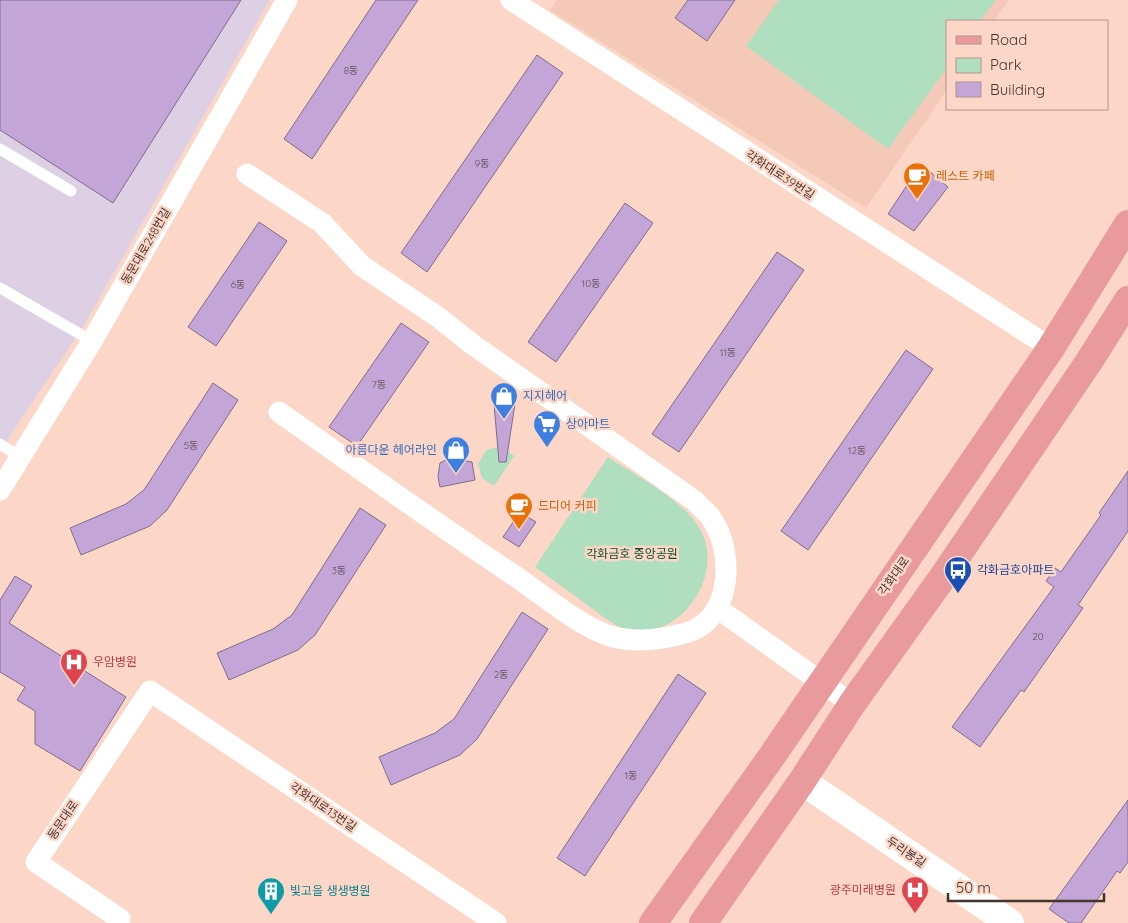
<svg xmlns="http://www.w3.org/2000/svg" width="1128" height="923" viewBox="0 0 1128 923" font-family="Quicksand,'Noto Sans KR',sans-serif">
<rect width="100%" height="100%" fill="#fcd7c7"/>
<path fill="#ddd0e4" d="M0,0h270l-187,327 -83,124z"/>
<path fill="#f5c9b7" d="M557,0h452l-15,21h-47v69l-81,118 -316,-198z"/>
<path fill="#afdfbf" d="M779,0h217l-16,21h-33v47l-59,81 -142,-103z
M502,446l12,10 -20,30 -12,-8 -4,-14 8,-14z
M608,457c27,18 77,44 92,72 27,47 -23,118 -78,99 -12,-5 -22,-14 -32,-21 -18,-13 -37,-27 -55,-40z"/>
<path fill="#c3a5d7" stroke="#7f6e8a" d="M0,0h241l-128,203 -113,-73z
M376,0h42l-106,159 -28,-20z
M688,0h47l-28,41 -32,-23z
M537,55l26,18 -136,199 -26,-19z
M921,164l27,23 -34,44 -26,-17z
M625,203l28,20 -97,139 -28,-20z
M259,222l28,19 -71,105 -28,-19z
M777,252l27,18 -125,182 -27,-18z
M401,323l28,19 -72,104 -28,-19z
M906,350l27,19 -125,181 -27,-19z
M213,383l25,17 -71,110 -17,16 -69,29 -11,-27 56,-24 18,-14z
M494,404h21l-9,58h-7z
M449,458l23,4 3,18 -35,7 -2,-10 2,-14z
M1128,471v60l-50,74 5,3 -59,84 -3,-2 -41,57 -28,-20 102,-140 -8,-6 9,-13 6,4 40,-57 -2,-2z
M360,508l26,17 -71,110 -17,15 -69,30 -12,-27 56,-24 19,-14z
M520,512l16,10 -17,25 -16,-10z
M15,576l17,10 -23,37 117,74 -46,74 -45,-27v-33l-18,-11 8,-13 -25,-15v-72z
M522,612l26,17 -71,110 -17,16 -69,30 -12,-28 56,-24 19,-14z
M678,674l28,19 -121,183 -28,-18z
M1128,800v62l-8,11 -3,-2 -36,52h-12l-20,-14z"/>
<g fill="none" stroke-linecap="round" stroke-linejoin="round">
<path stroke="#fff" stroke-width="11" d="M0,149l71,42
M0,288l92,53
M0,444l20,13"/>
<path stroke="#fff" stroke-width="21" d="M511,0l540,348
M247,174l75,49 40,43 76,51 34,27 223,157c6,7 14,12 18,20 20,31 19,89 -17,108 -10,5 -22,7 -33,9 -17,3 -39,3 -56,-3 -33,-13 -63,-39 -92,-59 -80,-53 -158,-109 -236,-164
M0,490l92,-149 195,-341
M717,608l135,96
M117,923l3,-4 -84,-57 114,-171 346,232"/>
<path stroke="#fff" stroke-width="28" d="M802,781l208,142"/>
<path stroke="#e89a9c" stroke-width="28" d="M653,923l119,-167 279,-408 77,-124
M703,923l99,-142 50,-77 88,-123 148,-218 40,-63"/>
</g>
<defs>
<g id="cafe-pin" transform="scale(1.4375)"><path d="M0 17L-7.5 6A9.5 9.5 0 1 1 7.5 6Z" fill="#e8710a" stroke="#fcd7c7"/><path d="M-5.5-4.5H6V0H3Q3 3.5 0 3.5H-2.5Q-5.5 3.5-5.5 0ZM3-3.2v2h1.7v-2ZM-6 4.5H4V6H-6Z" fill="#fff"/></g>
<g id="shop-pin" transform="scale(1.4375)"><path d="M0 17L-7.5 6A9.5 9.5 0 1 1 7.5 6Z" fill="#3f7fe0" stroke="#fcd7c7"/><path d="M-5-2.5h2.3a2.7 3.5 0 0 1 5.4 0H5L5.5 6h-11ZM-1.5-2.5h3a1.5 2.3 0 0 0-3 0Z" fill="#fff"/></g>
<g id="supermarket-pin" transform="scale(1.4375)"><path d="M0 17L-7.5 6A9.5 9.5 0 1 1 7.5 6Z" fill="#3f7fe0" stroke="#fcd7c7"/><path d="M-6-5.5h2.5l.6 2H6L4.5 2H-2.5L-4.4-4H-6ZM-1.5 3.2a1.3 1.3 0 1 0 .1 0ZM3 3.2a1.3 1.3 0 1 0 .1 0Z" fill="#fff"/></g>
<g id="bus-pin" transform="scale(1.4375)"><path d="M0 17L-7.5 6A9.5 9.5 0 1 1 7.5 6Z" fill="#1a4fb4" stroke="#fcd7c7"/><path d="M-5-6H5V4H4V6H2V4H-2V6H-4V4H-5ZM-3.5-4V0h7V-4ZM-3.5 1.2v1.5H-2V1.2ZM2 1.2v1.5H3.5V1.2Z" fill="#fff"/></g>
<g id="hospital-pin" transform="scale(1.4375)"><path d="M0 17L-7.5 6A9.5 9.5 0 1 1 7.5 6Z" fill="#e0444e" stroke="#fcd7c7"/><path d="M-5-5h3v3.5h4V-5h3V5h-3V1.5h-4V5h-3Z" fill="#fff"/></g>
<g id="building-pin" transform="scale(1.4375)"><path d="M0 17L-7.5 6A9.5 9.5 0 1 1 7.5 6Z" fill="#0f9aa8" stroke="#fcd7c7"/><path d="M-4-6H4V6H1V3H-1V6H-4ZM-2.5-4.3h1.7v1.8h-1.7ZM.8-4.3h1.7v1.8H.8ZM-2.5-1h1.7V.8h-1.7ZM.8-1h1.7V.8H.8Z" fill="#fff"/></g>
</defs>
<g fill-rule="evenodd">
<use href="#cafe-pin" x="917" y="176"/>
<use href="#shop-pin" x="504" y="396"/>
<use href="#supermarket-pin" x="547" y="424"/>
<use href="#shop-pin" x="456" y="450"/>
<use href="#cafe-pin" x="519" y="506"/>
<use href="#bus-pin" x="958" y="570"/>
<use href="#hospital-pin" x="74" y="662"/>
<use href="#hospital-pin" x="915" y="890"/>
<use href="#building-pin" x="271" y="891"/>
</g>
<g text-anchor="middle" stroke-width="5" stroke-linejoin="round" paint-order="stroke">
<g font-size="10" fill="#645159">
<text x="351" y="74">8동</text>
<text x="482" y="167">9동</text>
<text x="591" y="287">10동</text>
<text x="238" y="288">6동</text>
<text x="728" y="356">11동</text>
<text x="379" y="388">7동</text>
<text x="191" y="449">5동</text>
<text x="857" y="454">12동</text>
<text x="339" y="574">3동</text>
<text x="1038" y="640">20</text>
<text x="501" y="678">2동</text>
<text x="631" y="779">1동</text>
</g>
<g font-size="12" fill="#44352f" stroke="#fcd7c7">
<text transform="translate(780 175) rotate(33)" y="4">각화대로39번길</text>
<text transform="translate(146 246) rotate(-60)" y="4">동문대로248번길</text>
<text transform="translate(894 576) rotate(-55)" y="4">각화대로</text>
<text transform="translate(323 807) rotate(34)" y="4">각화대로13번길</text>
<text transform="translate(63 820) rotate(-56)" y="4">동문대로</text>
<text transform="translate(906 852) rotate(34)" y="4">두리봉길</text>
</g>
<g font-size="12" fill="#c56008" stroke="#fcd7c7" text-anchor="start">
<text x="936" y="180">레스트 카페</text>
<text x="538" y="510">드디어 커피</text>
</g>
<g font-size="12" fill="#366cbe" stroke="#fcd7c7" text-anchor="start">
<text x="523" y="400">지지헤어</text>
<text x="566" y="428">상아마트</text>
<text x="437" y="454" text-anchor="end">아름다운 헤어라인</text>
</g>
<g font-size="12" fill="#0c4f2e" stroke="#fcd7c7">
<text x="632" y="558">각화금호 중앙공원</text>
</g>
<g font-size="12" fill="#164399" stroke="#fcd7c7" text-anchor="start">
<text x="977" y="574">각화금호아파트</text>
</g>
<g font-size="12" fill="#be3a42" stroke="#fcd7c7" text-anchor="start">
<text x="93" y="666">우암병원</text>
<text x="896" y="894" text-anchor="end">광주미래병원</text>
</g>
<g font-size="12" fill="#0d838f" stroke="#fcd7c7" text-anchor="start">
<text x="290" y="895">빛고을 생생병원</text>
</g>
</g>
<rect x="946" y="20" width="162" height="90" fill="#fcd7c7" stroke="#b2968a"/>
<rect x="956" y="36" width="25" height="8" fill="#e89a9c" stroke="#b2968a"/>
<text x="990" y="45" font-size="15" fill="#44352f">Road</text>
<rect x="956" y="58" width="25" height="15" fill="#afdfbf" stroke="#b2968a"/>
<text x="990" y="70" font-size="15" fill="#44352f">Park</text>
<rect x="956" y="82" width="25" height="15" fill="#c3a5d7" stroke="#b2968a"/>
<text x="990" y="95" font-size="15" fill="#44352f">Building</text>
<path d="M948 893v8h156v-8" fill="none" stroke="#44352f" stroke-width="2.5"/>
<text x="956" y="893" font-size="15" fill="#44352f" stroke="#fcd7c7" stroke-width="4" paint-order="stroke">50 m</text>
</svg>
